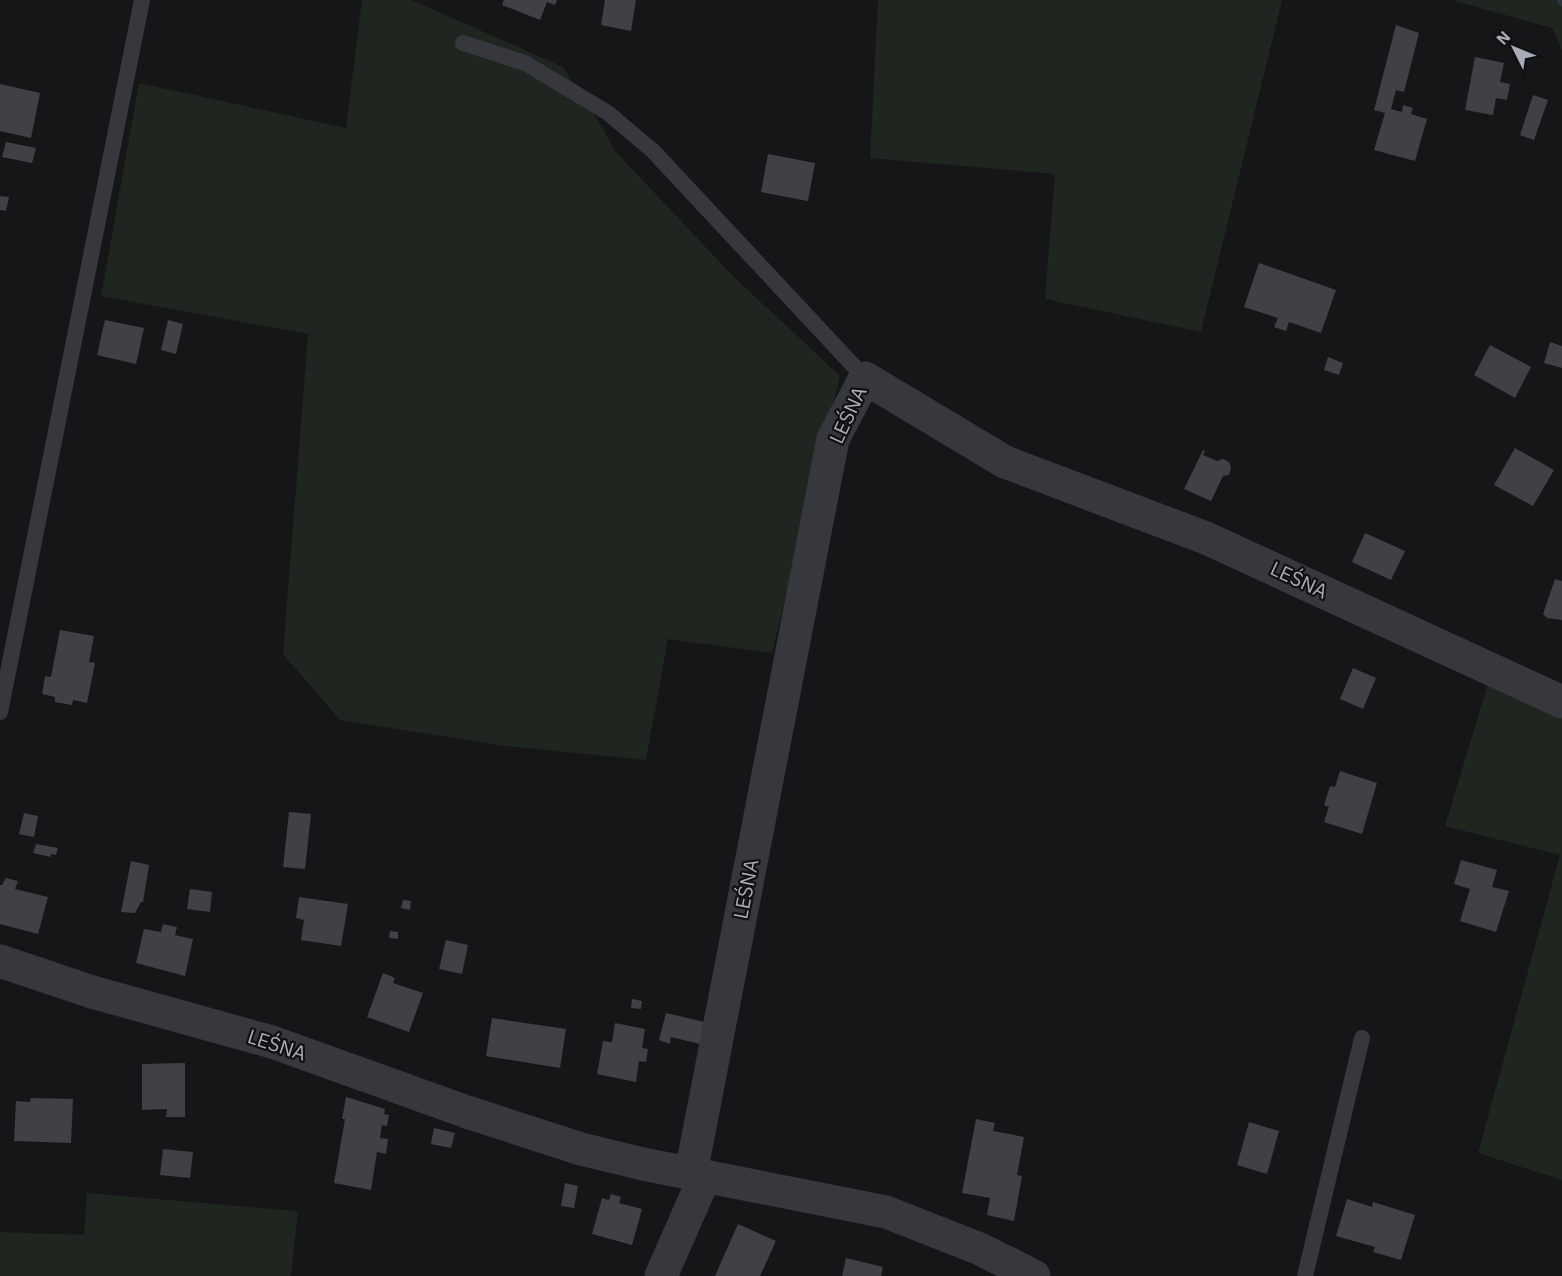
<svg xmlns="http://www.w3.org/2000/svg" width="1562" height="1276" viewBox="0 0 1562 1276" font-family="'IBM Plex Sans',sans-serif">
<rect width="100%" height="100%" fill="#161618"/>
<path fill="#1e261f" d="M362,0h50l151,67 41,63 11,21 117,124 108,101 -68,277 -104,-14 -22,121 -141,-14 -165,-26 -57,-66 25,-320 -207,-38 38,-213 207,45z
M878,0h404l-81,332 -156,-33 10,-125 -185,-16z
M1451,0h111v51l-10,-23z
M1489,680l73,35v465l-84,-27 82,-298 -115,-29z
M87,1193l211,18 -7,65h-291v-44l84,3z"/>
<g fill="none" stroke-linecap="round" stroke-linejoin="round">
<path stroke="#2c353c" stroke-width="8" d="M1561,0l1,2"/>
</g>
<path fill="#404145" d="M504,0h53l-2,5 -8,-3 -7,18 -38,-15z
M605,0h31l-5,31 -30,-6z
M1396,25l23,8 -15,59 -8,-2 -5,19 11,3 1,-7 10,3 -2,6 16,5 -12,42 -41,-11 11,-37 -11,-3z
M1475,57l29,6 -4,19 10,2 -3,16 -11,-2 -3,17 -28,-5z
M0,84l40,9 -9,45 -31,-7z
M1533,95l15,5 -14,40 -14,-5z
M6,142l30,6 -4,15 -30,-6z
M768,154l47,9 -7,38 -47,-9z
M0,196l9,1 -3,14 -6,-1z
M1259,263l77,27 -15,43 -32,-11 -3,9 -12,-4 4,-9 -34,-11z
M105,320l39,8 -8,36 -39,-9z
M168,320l15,4 -7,30 -15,-4z
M1550,342l12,4v22l-18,-5z
M1490,345l41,22 -16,31 -41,-23z
M1328,357l15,6 -4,12 -15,-5z
M1515,448l39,22 -21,36 -39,-21z
M1203,450l2,1 -2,4 14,6 6,-2 6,3 2,6 -2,7 -6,1 -12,25 -27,-12z
M1365,533l40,18 -14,29 -39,-18z
M1555,579l7,2v39l-15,-2 -4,-4z
M60,630l34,6 -5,26 6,1 -8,40 -14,-3 -1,5 -17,-3v-5l-13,-3 3,-18 6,1z
M1353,668l23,10 -13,31 -23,-10z
M1340,771l37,12 -15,51 -38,-12 5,-15 -5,-2 6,-19 5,1z
M289,812l22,2 -6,55 -22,-2z
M24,813l14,3 -4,21 -15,-3z
M36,844l22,4 -2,7 -5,-1v3l-18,-4z
M1461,860l36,10 -5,17 17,4 -13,41 -36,-11 10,-32 -16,-5z
M131,861l18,4 -6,37h-2l-6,11 -14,-1z
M6,878l12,3 -3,8 33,8 -10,37 -38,-10v-39h2z
M190,889l22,3 -2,20 -23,-3z
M299,897l49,7 -7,42 -40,-6 3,-20 -8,-2z
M403,900l8,1 -1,9 -9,-2z
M163,924l14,3 -2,8 18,4 -8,37 -49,-13 8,-34 17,3z
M390,931l8,1v7l-9,-1z
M446,940l22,5 -6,29 -23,-5z
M383,973l12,5 -2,5 30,10 -14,39 -42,-15z
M632,999l10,2 -1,8 -10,-1z
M666,1013l43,10 -5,22 -33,-8 -1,7 -11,-4z
M492,1018l74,11 -6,39 -74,-12z
M615,1023l30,6 -3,19 6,1 -2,13 -7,-1 -3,21 -39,-8 6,-33 9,1z
M185,1063v54h-19l1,-8 -25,1v-46z
M346,1097l39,12 -1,5 5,1 -2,11 -5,-1 -2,13 8,1 -2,15 -9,-2 -6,38 -37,-7 11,-64h-3z
M31,1098l42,1 -2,44 -57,-2 2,-40 14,1z
M976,1119l19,4 -2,8 31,6 -7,38 5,1 -8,45 -27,-6 3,-17 -28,-5z
M1249,1122l30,9 -12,43 -30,-9z
M434,1128l21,5 -4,15 -20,-4z
M163,1149l30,3 -3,26 -30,-3z
M565,1183l13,3 -4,22 -13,-2z
M611,1194l10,3 -2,6 23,6 -10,36 -40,-11 10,-36 7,2z
M1347,1199l25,8 1,-5 42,13 -14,45 -28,-8 2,-5 -39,-11z
M738,1224l38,17 -16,35h-45z
M846,1258l37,9 -2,9h-39z"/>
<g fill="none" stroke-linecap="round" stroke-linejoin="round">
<path stroke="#37383d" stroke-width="16" d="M463,43l62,20 83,50 45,38 212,227
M0,712l142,-712
M1305,1276l57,-238"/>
<path stroke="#37383d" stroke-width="33" d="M0,961l92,31 180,50 195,70 114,37 62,15 243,48 94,37 54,27
M691,1173l142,-734 32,-61 140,84 201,76 356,164
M661,1276l44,-100"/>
</g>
<g text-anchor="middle" stroke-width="4.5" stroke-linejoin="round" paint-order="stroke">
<g font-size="20" fill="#a8adb8" stroke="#111113">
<text transform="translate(848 415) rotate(-65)" y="7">LEŚNA</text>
<text transform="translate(1299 580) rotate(25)" y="7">LEŚNA</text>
<text transform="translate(746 889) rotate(-79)" y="7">LEŚNA</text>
<text transform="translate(277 1045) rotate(18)" y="7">LEŚNA</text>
</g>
</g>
<g transform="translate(1514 48) rotate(313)" stroke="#111113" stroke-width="4.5" paint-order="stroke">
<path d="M0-4.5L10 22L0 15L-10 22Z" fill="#a8adb8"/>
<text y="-9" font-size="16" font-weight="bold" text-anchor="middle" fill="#a8adb8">N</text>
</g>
</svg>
